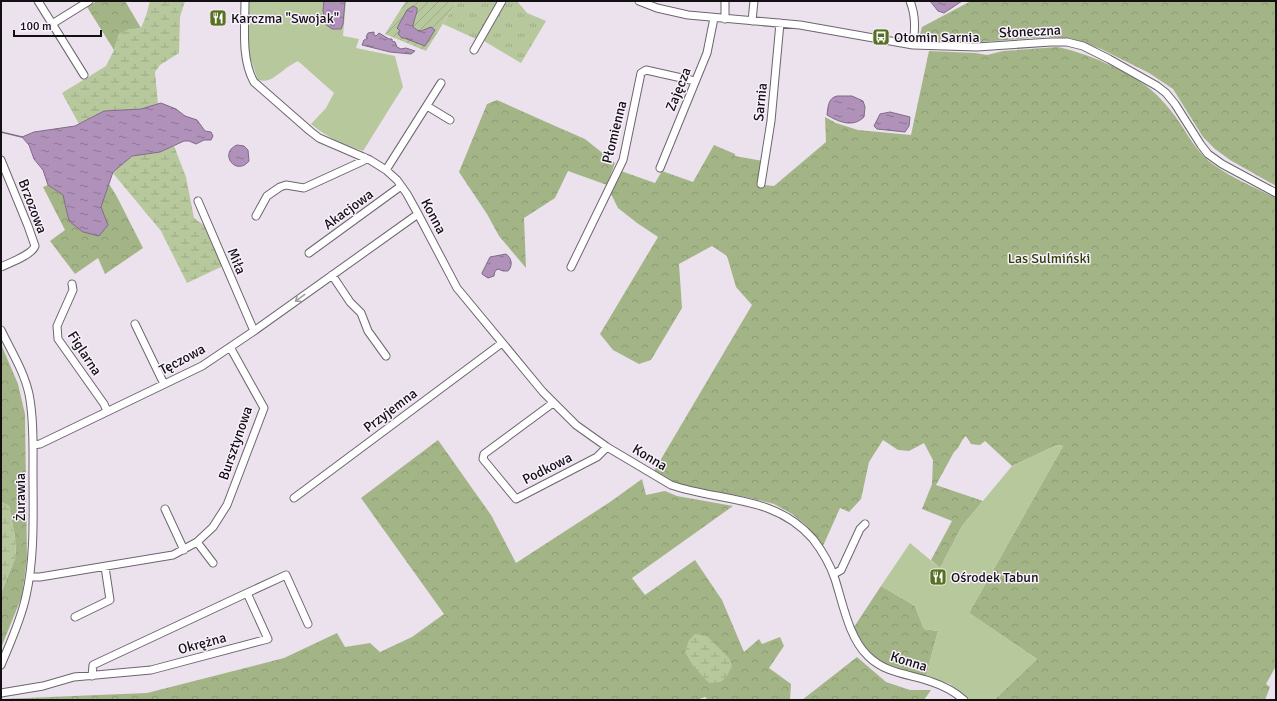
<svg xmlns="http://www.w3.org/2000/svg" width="1277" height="701" viewBox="0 0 1277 701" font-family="Signika,sans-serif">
<defs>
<pattern id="grass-tufts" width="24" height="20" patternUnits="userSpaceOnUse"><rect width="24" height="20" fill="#b7c89c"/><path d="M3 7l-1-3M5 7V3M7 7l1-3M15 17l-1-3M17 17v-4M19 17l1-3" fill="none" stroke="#9cab86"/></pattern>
<pattern id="forest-crowns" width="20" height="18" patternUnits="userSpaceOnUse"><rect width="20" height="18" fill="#a3b586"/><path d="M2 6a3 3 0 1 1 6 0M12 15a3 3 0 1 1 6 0" fill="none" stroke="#8b9b73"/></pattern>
<pattern id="wetland-marsh" width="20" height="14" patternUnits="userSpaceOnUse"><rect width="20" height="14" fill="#b7c89c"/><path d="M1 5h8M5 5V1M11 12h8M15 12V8" fill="none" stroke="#9cab86"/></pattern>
<pattern id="garden-furrows" width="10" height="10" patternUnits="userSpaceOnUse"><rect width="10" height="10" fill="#b7c89c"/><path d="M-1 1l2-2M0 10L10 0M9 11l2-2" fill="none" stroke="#9cab86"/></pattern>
<pattern id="water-ripples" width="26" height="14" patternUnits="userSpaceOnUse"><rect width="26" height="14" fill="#b091b9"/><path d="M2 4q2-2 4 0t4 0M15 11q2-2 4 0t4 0" fill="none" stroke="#8e7595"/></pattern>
</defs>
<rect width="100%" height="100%" fill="#ebe2ee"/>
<path fill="url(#grass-tufts)" d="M457,1h42l-23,38 -33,-15z
M507,1h10l10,12 19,8 -25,42 -37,-22z"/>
<path fill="url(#forest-crowns)" d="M97,1h28l16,27 -14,2 -8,4 -5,16 -27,-43z
M971,1h305v185l-46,-26 -15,-11 -12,-12 -30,-48 -24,-16 -48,-24 -31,-11 -23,-1 -93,7 -32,-4 -3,-2 3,-11z
M1057,47c28,5 71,24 93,42 10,8 18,18 25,27 11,15 20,34 35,46 19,15 44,25 66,36v468l-10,18 4,3 -5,13h-271l43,-41 -68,-46 94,-167 -6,-1 -45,21 -27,-25 -5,4 -9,-1 -5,-8c-6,5 -6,12 -12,16l-18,33 47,16 -21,25 -22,42 -9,-8 21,-39 -30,-12 10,-25 1,-24 -9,-17 -15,8 -11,-1 -15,-10 -14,22 -8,37 -12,13 -9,-4 -17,38 -16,-20 -15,-12 -18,-10 -28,-7 -67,-11 -25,-15 98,-166 -16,-18 -9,-31 -15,-10 -33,18 3,44 -31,52 -12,4 -26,-14 -13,-16 58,-97 -21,-14 -19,-15 -8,-16 11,-21 34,12 7,-12 31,11 21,-37 21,9v2l28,5v24l11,1 52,-44 -1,-25 11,6 22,7 53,5 18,-84 46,2 12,2 16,-4z
M497,100l65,29 23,10 30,24 -8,22 -39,-14 -13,27 -31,20 2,50 -27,-32 -12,-22 -28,-42 28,-68z
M109,184l7,11 27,53 -38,26 -7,-16 -23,16 -25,-33 15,-11 -22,-43 5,-2 15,10 6,26 14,11 25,-7 -7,-18z
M1,344l17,40 7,30 2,144 -5,38 -21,52v-55l15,-37 -1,-19 -6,-31 -8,-4z
M438,440l53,75 25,48 94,-61 32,-23 4,16 19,-4 12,5 56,10 -101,72 13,17 50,-35 27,40 22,52 15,-13 3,5 18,-7 4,9 -15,22 22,16 -1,16h-82l-3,-3 -8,3h-696v-1l146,-6 137,-35 53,-25 8,14 25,-4 10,9 32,-15 32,-23 -83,-116z
M881,586l34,20 9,23 14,2 -12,45c-21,-6 -47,-8 -60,-27 -5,-7 -8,-15 -12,-22z
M857,657l29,25 24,8h21l-7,10h-122z"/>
<path fill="url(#wetland-marsh)" d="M150,1h35l-5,16 -1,36 -19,12 -5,7 3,32 -17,5 -37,2 -25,13 -17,-31 44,-27 8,-16 5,-16 8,-4 14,-2 5,-12z
M174,146l12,31 8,41 11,8 18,40 -36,17 -26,-52 -49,-59 20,-16 28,-4z
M1,502l8,4 6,31 1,19 -15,37z
M695,634l12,2 22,22 3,8 -5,10 -6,6 -12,1 -16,-17 -8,-14 4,-12z"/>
<path fill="url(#garden-furrows)" d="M406,1h51l-31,50 -41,-17z"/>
<path fill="#b7c89c" d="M248,1h98l-3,35 16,3 -3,9 39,8 8,31 -40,64c-23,-8 -33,-12 -52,-27l15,-16 8,-15 -36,-32c-5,3 -10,5 -14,9 -9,6 -14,13 -26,10l-9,-26z
M1057,445l6,1 -94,167 68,46 -43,41h-24l-20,-16 -24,-8 12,-45 -14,-2 -9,-23 -34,-20 29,-43 30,25 22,-42 50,-60z"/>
<path fill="url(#water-ripples)" stroke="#816a88" d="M324,1h21l-2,23 -2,5h-9l-7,-5 -2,-14z
M930,1h32l-18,12 -6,-2z
M413,6l4,2c1,4 -4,13 -4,19l4,3 4,1 10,-4 4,3 -10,16 -21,-8h-2l-4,-4 2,-3 -3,-3 10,-18z
M374,32v3l2,1 3,-3 10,6h3v2l3,1 2,5 4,2 5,-1 9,3 -4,3 -21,-2 -28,-7 2,-5 4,-2 -2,-1 2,-4z
M837,96h15l11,5 2,6 -1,10c-11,11 -25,5 -37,-2 1,-8 1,-17 10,-19z
M161,103l15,6 9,7 12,4 8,11 6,1 2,4 -2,4h-7l-8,4 -7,-3h-5l-24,11 -28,4 -19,16 -12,35 7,18 -9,11 -16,-4 -14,-11 -6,-26 -15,-10 -5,-15 -9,-11 -5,-14 -7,-8 12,-5 41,-6 29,-15 37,-2z
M890,112l20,5 -1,9 -4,6 -28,-3 -3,-3 6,-12z
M237,145l7,1 4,4 1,11c-13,16 -31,-8 -12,-16z
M506,254c6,4 7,12 2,17h-5l-5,-2 -3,2 -1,5 -6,2 -6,-4v-1l8,-16z"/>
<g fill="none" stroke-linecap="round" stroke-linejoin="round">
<path stroke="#816a88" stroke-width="1.5" d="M1,132l21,5"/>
<g stroke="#6d656f" stroke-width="9">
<path id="minor" d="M38,1l46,74
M245,1c0,26 -4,58 9,81l56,49 9,7 51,22 16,10 11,10 10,14 11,20 39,74 86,104 33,33 31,22 64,38c50,17 104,10 142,54 10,13 17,25 22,40 8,25 14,59 33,77 18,18 42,18 64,26 12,4 23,10 32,18
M639,1l18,7 31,7 112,10 113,20 64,2 74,-5h16l16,4 26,13 48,27 9,7 9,11 26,41 7,9 14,10 54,29
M910,1c6,15 5,29 3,44
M725,19v-18
M752,21l2,-20
M52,24l37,-23
M474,50l28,-49
M427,106l23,14
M1,160l27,66 7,20c-3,9 -26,17 -34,21
M660,168l47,-115 7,-35
M386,170l55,-87
M761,184l10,-63 9,-98
M198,201l56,130
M256,216l11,-20 13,-9 6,-2 18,3 59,-27 1,-4
M309,253l92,-67
M571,267l52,-107 18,-87 5,-3 49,11
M332,275l18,27 11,11 7,18 18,25
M72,284l1,6 -16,36 1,13 46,65 3,7
M135,324l29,60
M1,330c10,21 23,41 28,64 5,25 4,54 4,79 0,41 2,83 -7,123 -5,24 -16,47 -25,69
M553,403l-69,51 -1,5 33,40 81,-42 10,-10
M33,445l7,-1 162,-78 52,-35 164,-117
M294,498l208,-155
M165,509l19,41
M197,542l16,21
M834,574l7,-4 19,-41 5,-5
M30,577h10l133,-22 24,-13 16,-15 14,-22 37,-97 -34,-61
M247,593l39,-18 22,49
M75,617l35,-17 -5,-33
M1,693l42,-7 31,-9 77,-7 117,-31 -21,-46 -154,72 -1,11"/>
</g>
<use href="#minor" stroke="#fff" stroke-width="7"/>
</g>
<defs><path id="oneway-shaft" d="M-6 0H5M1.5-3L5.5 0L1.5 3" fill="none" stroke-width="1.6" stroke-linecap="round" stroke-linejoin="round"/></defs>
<use stroke="#a19fa1" href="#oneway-shaft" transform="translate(300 298) rotate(144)"/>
<defs>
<g id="restaurant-square" transform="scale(0.9)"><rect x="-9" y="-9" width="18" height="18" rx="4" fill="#587022" stroke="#f8f0fb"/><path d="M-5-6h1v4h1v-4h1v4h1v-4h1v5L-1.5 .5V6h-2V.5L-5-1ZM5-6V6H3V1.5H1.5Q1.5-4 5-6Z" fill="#fff"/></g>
<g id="bus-square" transform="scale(0.9)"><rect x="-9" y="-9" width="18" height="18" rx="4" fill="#587022" stroke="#f8f0fb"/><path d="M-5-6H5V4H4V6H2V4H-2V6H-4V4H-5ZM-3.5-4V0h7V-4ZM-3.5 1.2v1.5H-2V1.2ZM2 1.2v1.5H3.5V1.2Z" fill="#fff"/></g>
</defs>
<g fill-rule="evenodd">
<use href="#restaurant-square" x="218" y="18"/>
<use href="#bus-square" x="881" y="37"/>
<use href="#restaurant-square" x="938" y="577"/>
</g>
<g text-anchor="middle" stroke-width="3" stroke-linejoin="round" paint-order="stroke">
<g font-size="14" fill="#131014" stroke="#f8f0fb" text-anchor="start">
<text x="231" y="23">Karczma "Swojak"</text>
<text x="894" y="42">Otomin Sarnia</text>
<text x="951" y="582">Ośrodek Tabun</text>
</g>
<g font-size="14" fill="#131014" stroke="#f8f0fb">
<text transform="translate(1030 31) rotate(-3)" y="5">Słoneczna</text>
<text transform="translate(678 89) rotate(-68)" y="5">Zajęcza</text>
<text transform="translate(760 102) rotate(-84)" y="5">Sarnia</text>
<text transform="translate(614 132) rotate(-76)" y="5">Płomienna</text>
<text transform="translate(33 206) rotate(69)" y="5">Brzozowa</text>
<text transform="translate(348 209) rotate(-36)" y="5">Akacjowa</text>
<text transform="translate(434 216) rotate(62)" y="5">Konna</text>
<text transform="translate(237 261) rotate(67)" y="5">Miła</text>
<text transform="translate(85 353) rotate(57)" y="5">Figlarna</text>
<text transform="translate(182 359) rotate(-28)" y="5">Tęczowa</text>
<text transform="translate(390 410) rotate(-37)" y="5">Przyjemna</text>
<text transform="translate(235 443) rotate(-71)" y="5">Bursztynowa</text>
<text transform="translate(650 457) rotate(31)" y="5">Konna</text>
<text transform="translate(547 468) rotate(-27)" y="5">Podkowa</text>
<text transform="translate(20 497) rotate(-90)" y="5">Żurawia</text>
<text transform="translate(202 643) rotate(-15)" y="5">Okrężna</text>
<text transform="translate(909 661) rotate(17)" y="5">Konna</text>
</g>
<g font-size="14" fill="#2d3d06" stroke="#f8f0fb">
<text x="1049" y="263">Las Sulmiński</text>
</g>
</g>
<rect width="1277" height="701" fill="none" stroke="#131014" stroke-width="4"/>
<path d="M14 30v6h87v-6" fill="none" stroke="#131014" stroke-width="2"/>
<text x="20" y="30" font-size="12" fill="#131014" stroke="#f8f0fb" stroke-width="3" paint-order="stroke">100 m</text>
</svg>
